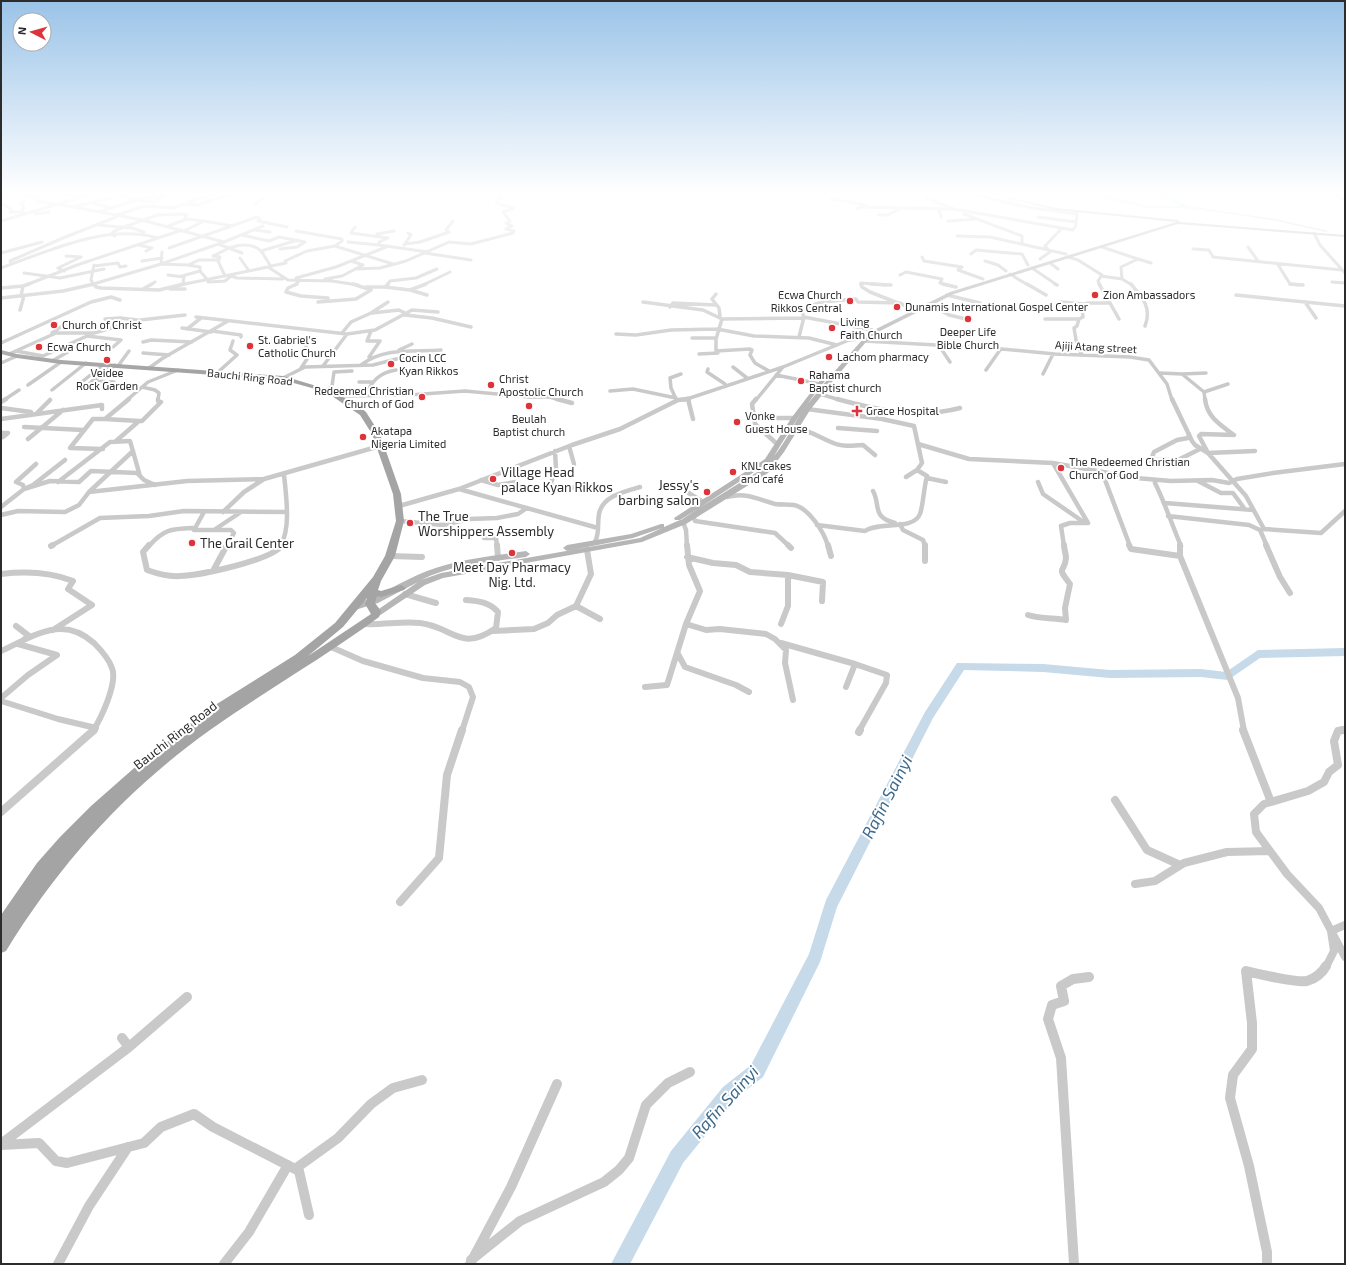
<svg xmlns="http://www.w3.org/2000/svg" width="1346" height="1265" viewBox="0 0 1346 1265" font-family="'Exo 2',sans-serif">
<rect width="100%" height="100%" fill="#fff"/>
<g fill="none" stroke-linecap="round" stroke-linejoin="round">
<path fill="#c6dae9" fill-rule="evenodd" d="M1096,194c7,-1 39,9 49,11 11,2 24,1 35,1l-8,-5 -21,-7c12,-2 27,6 37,12l88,13 52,12 -2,1 -50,-11 -57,-9 -38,-4h-34l-42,-9z
M1345,648v8l-85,2 -32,22 -27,-3 -91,1 -67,-6 -79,-2 -31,48 -96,189 -17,55 -57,115 -28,22 -52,64 -53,101h-19l60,-113 52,-64 28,-22 58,-111 17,-54 99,-188 32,-49 86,1 67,6 91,-1 25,3 32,-22z"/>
<path stroke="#c9c9c9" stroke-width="3" d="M61,194l19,1
M118,194l18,6 28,-6
M973,194l54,13 50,7
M1,195l20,-1
M381,196l8,-2
M927,198l27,11 119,21 3,-5 1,-13
M831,199l35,6
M1,203l10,6 -1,3h13
M186,203l27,-9
M95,204l16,4
M255,204l14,-10
M73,207l37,-9
M857,209l3,-2 92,2
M939,210l2,7
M21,212l3,-5 -3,-4 3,-2
M99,212l37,-12 18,2 15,-8
M35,214l14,-2
M964,214l58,22v8
M879,215h9l13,-7
M115,216l29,-10 29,2 11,-4 13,1 33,-11
M1038,217l38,5
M1,221l57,-17 -18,-2 -5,-4 -12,-4
M948,221l27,-2
M98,225l34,3 12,4
M168,226l19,-7
M355,227l-4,6 37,5 -9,4v3l49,7
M254,230l16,2
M184,231l20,-10 29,5
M296,231l46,8v2l-7,5 58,18
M1314,233l6,12 25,28
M377,234l17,-3
M242,235l27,6 10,-4 26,5
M115,236l-4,-2 5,-4 41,-15 26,-1 4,1 -2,3 2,1 17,2
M957,236l33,1 76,17
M224,242l39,-16
M348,242l31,3
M218,244l11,4 -16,8 7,1 -2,4 7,15
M405,244l15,-2 29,-10 -3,-2 7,-9
M139,245l13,3 -6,3
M404,245l7,-10 -3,-2
M1102,247l36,12 -17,8 1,12 10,6
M1248,247l10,14
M169,248l88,-31 3,2 -2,2 29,6
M229,248c13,-5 29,-5 36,9 2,4 5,6 6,11
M229,248l13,5
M280,249l17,-2 8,-5
M1193,249l16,1 4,7 129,13
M261,251l37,-11
M162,252l-1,12 27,1 11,-5h20
M1,253l41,-11
M425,253l46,7
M971,254l5,-4 46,4 6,11
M922,257l2,4 38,6 -4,3 25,9
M1068,257l10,3 24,15 -4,6 2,4
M240,258l9,13
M1135,258l16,5
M1040,259l10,-7 -5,-6 16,-17
M142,261l20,-3
M985,261l13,4 8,6
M1050,263l8,6
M1277,263l13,21 9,1
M12,264l-2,-3 53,-23 53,-21
M94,265l-3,15 3,5
M188,265l12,2v4l6,7
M94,266l24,-3 2,4 6,-1
M271,266l15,-3 -1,-2 22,-10 28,-5
M1,268c48,-17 105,-45 157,-30
M1032,268l25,17
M355,269l25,-1 26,-7 43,-19 22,2 42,-11 1,-2 -8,-2 6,-3 -6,-3 4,-2 -7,-9 11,-4 -18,-5 6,-9
M64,271l-6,-3 23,-11 -15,-1
M24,273l36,5 44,-9
M1010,274l18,11
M168,275l16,2 -1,6
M229,275l8,3 46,1
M900,275l6,-3 36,7 -2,4 7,2
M182,276l18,-5
M1101,276l21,3
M296,278l40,-11 50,-20
M325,279l17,-3 21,-11 -12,-4
M208,282l17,-1 5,-4
M1332,282l13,1
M26,285l51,-20 105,-35
M90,285l71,-21 63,-22 -82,-22 -84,-16 33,-10
M150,285l5,-3
M180,285l88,-18 20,13 44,1 26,4
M295,285l5,-5
M387,285l3,-4 26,-3 21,-9
M423,285l27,-13
M861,285v-2l25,2"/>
<path stroke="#c9c9c9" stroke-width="3.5" d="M94,284l2,3 5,1 58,2 25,-6
M297,284l-9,4 -2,4 15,4 27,2
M861,284l1,3 8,5 28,11
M871,284l20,1
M943,284l13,3
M1027,284l19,11
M1055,284l2,1
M1131,284c12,14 21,24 14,42
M1290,284l13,1
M366,287h19l3,-3
M385,287l25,3 17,5
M1,288l22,-2
M143,289l9,-5
M170,289h15
M410,290l16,-6
M716,294l-4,5 7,9 1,8
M947,295l33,8
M1236,295l109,11
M21,296l2,-10 6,-2
M1,298l62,-7 31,-7
M318,302l38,-3 15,-9 -18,-6
M643,302l60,8 19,9 -6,20v12l34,-2 2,1 -2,5 5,8 14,8
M1061,302l23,2
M1305,302l11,16
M1110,303l9,16
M928,304l21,11 17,4
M670,307l3,-4 42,2
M20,310l4,-14
M372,313l27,-3 6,3
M405,315l27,3 39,9
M196,317l151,17 28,-4 37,-20 26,2
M105,319l15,-1 17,2
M722,319l80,-1 2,-1 -3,-8 21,-7 34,-3 2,3 42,1 9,5
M1045,319h34
M182,328l29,4
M187,329l14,-11
M717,329l37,7 55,2 28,7
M212,331l29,4v2
M371,331l-4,10h13
M52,333l13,-9
M342,333l9,-11 20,-9 17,-11
M616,334l20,1 35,-5 46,-1
M799,337l5,-20 68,13
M692,338h24
M864,341l127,7 64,6 75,3 19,3 18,24 5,16
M143,342l8,-2 41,2
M1,343l90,-41 20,-5 9,3
M940,347l10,15
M399,350l13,-6
M16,351l27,5 44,-20 34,4 -8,7
M143,353l26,2
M9,354l47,-21h38l46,-13 45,-5
M699,354l19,-1
M1082,355l-6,-15 -2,-12 3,-2 2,-7 4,-2 -1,-12 5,-2h23l-11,-19
M369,357l11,-16
M52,361l21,-12
M1,363l16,-7
M361,365c23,-18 52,-13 80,-15
M118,366l11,-15
M323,366l24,-32
M733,367l14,11
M149,368l14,-10 65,-37
M301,368l8,-12 -3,-10
M708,369l-1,3 18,12
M986,370l14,-20
M217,373l20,-18 -7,-5 3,-9
M1160,373l22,1 22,18
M1043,374l10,-20
M1182,374l24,-1
M776,375l44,9
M283,378l22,-11 68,-2 35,-9
M92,381l22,1
M359,382h13
M28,385l33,-23
M78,385l25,-20
M142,387l13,3 4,3 -1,7
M82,389l33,-24
M52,390l34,-27
M326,391l6,-5 2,-14 18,-1
M610,391l23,-2 43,9
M820,394l20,6
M340,396l69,-1 56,-4 64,6h21l10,3
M364,396c9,-15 14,-23 32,-26
M688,398l1,2
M676,399l-5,-11 -1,-10 11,-4
M4,400l15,-10
M127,400l21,-18 30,-12
M684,400l99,-33 66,-27 12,-1
M756,400l27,-33
M1205,400l-1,-8 24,-8"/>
<path stroke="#c9c9c9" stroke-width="4.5" d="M557,399l15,4
M688,399l5,20
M756,399l-4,5 3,20 22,20
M837,399c40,11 82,20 123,9
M1172,399l20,42 3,4 13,8 38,43 18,33 -4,1 7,16
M1205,399c2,18 15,26 29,36l-33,-1 -2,2 9,17 47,-2
M1,402l5,-3
M1,408l30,4
M807,409l75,10 32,7 8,37 -5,7 10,6c-3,11 -4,30 -7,38 -7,17 -41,7 -55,17l-48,-6
M37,413l13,-13
M769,418h25
M1,419l101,-14v4
M139,421h3l19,-19 -3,-1v-2
M24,427l59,3
M795,428c16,3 22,8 36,14 10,5 21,4 32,3l12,10
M838,428l39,3
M1,433h7l-5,4
M28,439l35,-29
M116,441l23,-20 -34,-2 24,-20
M918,444l51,15 84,4 83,15 35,3 41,-1 17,3 8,-4 36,-6 72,-9
M569,446l5,18
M103,449l-33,-1 23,-29h12
M555,451l1,19 -6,15 33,4
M1151,460h27l22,-11
M1053,463l35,60h-18l-9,3 3,20
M36,464l-20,18 7,3 1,4 9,-4 32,-25
M1150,466l3,-2 -2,-4 3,-8 23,-12 11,-2 1,-4
M1102,472l28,74
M906,477l11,-7
M927,478l19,4
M481,480l17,5 18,-3
M1198,481l23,12h12l11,15
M58,482l52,-40 20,-1 10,35
M1038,482l5,12 42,29
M1155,483c10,20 17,42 26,63
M459,489l139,39
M684,490l19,12
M873,491c8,14 -2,26 22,32
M89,492l44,-41
M727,497c21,-5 29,2 48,7 6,1 13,0 19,1 15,3 30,27 34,41
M1165,503l88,7
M399,506l60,-17 113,-44 48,-16 58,-29 9,-1
M1,507l23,-18 26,-8 29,1 12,-11 46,2 7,7 11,5
M204,512l-10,18h37l3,3 -7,13
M223,512l21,-20 20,-13 116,-33
M1,515l17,-4 47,1 14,-7 10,-13 98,-11 77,-2
M693,515l2,6 80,12 14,13
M1168,516l81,9 11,5
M400,521l43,4 26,-6 28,-1 21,-4 9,-6
M683,522l3,8 1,16
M900,524l3,6 20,10 2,6
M1264,529l57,4 24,-22
M214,530l27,-18
M484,538h12l1,8
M595,542c5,-10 2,-18 4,-28 3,-18 27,-23 41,-27
M51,546l49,-28 49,-2 35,-5 103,1
M149,546c15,-17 22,-17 44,-18
M281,546c10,-21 5,-49 3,-72"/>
<path stroke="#c9c9c9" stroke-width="6" d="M149,545l-6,7 4,18c11,4 21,7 33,6 18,0 93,-16 102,-31
M497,545l1,13
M788,545l3,3
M828,545l3,11
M925,545v16
M1129,545l2,4 49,7
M1180,545v11l58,142 6,33
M1266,545l14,32 10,16
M51,546l2,-1
M390,556l32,1
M687,557l26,6 23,2 14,7 38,3v31l-7,18
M213,571l14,-26
M1,574c25,-3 49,-2 72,7l-5,8 24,16 -39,25
M788,575l35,7 -1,19
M405,594l31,9
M576,606l24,13
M1028,615c12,4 25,3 38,5l-1,-12 5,-24c-15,-19 -5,-10 -4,-26 0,-4 -2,-9 -2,-13
M364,624c19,1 38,-3 56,-1 34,4 40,30 76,5l2,-16c-9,-10 -19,-11 -32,-12
M686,624l20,6 14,-1 46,5 9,5 11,11 -1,13 8,37
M493,631l41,-2 14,-6 9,-8 19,-9 15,-32 -4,-24
M781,643l74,21 -9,23
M331,647l32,14 60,17 37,4 9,5 4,10 -11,34
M1,651c18,-8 40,-22 60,-22 13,0 24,6 33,14 7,7 15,16 18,25 6,15 -11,50 -19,63
M678,654l7,13 51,18 13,7
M855,664l32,11 -1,8 -27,48
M645,687l22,-2 19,-61 14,-33 -11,-26 -2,-20
M1,698l27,-23 29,-20 -39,-11 11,-8 -13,-10
M1,701l57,18 38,9
M1338,731l7,-1"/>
<path stroke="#c9c9c9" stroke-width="8" d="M1243,730l28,72
M1343,730l-5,1 -4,10 4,24 -9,7 -5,10 -16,9 -44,13 -10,10 2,18 31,42 32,34 26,49
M859,732l1,-2
M1115,800l32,50 33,15
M1,812l93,-82
M1135,884l20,-3 29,-18 43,-11 43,-1
M400,902l39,-44 8,-83 15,-45
M1326,967l8,-16 -3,-20 14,-6"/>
<path stroke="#c9c9c9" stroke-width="10" d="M129,1047l58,-50
M1,1144l128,-97 -7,-9
M1,1145l38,-2 17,18 11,2 77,-20 17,-16 33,-13 19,13 86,44 10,44
M295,1169l43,-31 33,-34 22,-16 29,-8
M471,1260l49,-39 84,-39 15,-12 10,-12 17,-53 22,-22 22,-11
M58,1264l31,-58 39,-59
M224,1264l25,-32 39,-67
M470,1264l41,-77 46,-103
M1074,1264l-13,-206 -13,-39 4,-14 12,-4 -3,-15 12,-7 16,-2
M1267,1264v-12l-18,-86 -19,-68 3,-23 19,-26v-26l-6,-52c12,3 51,12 61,10 8,-2 16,-9 19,-15"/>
<path fill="#b6b6b6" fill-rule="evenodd" d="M990,194h5l61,14 122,12 2,2 165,13v2l-167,-13 -224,70 -74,37 -14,11 -40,47 -4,6 -12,15 -26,42 -16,21 -82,51 -44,18 -199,36 -18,7 -49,33 -3,-1 -1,-2 1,-2 45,-31 -40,21 -23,7 -3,-1 -1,-2 1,-2c27,-8 49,-24 75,-34 32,-12 66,-15 99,-20l4,3 -4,3c-35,5 -73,7 -105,23l20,-7 199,-35 22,-10 -29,10 -66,13 -4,-3 4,-3 64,-11 30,-10h3v3l16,-7 82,-51 6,-6 -87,57h-6l-1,-2 91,-59 27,-42 29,-38h4v2c-20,24 -35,49 -51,75 12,-14 19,-32 30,-47 5,-8 12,-14 17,-22l41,-47 14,-11 74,-37 226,-70 -120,-12z
M1331,194h4l10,5v3z"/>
<path fill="#a4a4a4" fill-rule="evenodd" d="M1,350l16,4 44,6 222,16 47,14 29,16 7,6 14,22 21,60 3,27 -9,35 -14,25 -3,9 3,1 20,-6 5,3 -2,2 -23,7 -4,-1 -2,7 6,8 -2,6c-54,40 -114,74 -169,113 -85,61 -149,132 -204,221l-5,2v-38l36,-52 23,-26 31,-31 50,-44 71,-55 83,-52 40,-32 38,-46 12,-21 11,-35 -3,-27 -21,-60 -12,-19 -34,-23 -43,-12 -222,-16 -44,-6 -16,-4zM367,598l-2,6 6,10 -63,42 35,-29z"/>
</g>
<linearGradient id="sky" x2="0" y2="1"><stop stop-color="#9ac3e8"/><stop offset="0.52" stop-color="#fff"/><stop offset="1" stop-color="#fff" stop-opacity="0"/></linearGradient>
<rect width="1346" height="371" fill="url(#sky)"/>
<g fill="#de333a" stroke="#fff" stroke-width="1.5">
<circle cx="1095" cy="295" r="4"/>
<circle cx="850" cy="301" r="4"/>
<circle cx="897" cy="307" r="4"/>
<circle cx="968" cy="319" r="4"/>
<circle cx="54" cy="325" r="4"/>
<circle cx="832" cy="328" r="4"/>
<circle cx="250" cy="346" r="4"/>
<circle cx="39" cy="347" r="4"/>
<circle cx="829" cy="357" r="4"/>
<circle cx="107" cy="360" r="4"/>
<circle cx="391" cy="364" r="4"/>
<circle cx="801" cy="381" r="4"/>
<circle cx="491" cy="385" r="4"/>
<circle cx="422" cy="397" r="4"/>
<circle cx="529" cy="406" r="4"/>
<path d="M855 405h4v4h4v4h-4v4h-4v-4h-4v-4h4z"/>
<circle cx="737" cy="422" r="4"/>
<circle cx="363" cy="437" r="4"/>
<circle cx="1061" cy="468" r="4"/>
<circle cx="733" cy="472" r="4"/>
<circle cx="493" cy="479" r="4"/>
<circle cx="707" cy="492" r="4"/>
<circle cx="410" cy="523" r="4"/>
<circle cx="192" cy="543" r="4"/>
<circle cx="512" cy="553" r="4"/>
</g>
<g text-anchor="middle" stroke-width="4" stroke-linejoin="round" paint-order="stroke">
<g font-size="11" fill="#2c2c2c" stroke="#fff" text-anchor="start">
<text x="842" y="299" text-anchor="end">Ecwa Church<tspan x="842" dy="13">Rikkos Central</tspan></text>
<text x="1103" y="299">Zion Ambassadors</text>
<text x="905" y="311">Dunamis International Gospel Center</text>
<text x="840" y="326">Living<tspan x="840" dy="13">Faith Church</tspan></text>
<text x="62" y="329">Church of Christ</text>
<text x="968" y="336" text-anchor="middle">Deeper Life<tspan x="968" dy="13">Bible Church</tspan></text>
<text x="258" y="344">St. Gabriel's<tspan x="258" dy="13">Catholic Church</tspan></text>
<text x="47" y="351">Ecwa Church</text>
<text x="837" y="361">Lachom pharmacy</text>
<text x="399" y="362">Cocin LCC<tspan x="399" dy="13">Kyan Rikkos</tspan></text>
<text x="107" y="377" text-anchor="middle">Veidee<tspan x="107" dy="13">Rock Garden</tspan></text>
<text x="809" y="379">Rahama<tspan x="809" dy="13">Baptist church</tspan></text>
<text x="499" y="383">Christ<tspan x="499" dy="13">Apostolic Church</tspan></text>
<text x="414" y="395" text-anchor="end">Redeemed Christian<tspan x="414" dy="13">Church of God</tspan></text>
<text x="866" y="415">Grace Hospital</text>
<text x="745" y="420">Vonke<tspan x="745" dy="13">Guest House</tspan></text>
<text x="529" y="423" text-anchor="middle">Beulah<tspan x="529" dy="13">Baptist church</tspan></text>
<text x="371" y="435">Akatapa<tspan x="371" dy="13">Nigeria Limited</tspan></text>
<text x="1069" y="466">The Redeemed Christian<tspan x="1069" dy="13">Church of God</tspan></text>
<text x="741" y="470">KNL cakes<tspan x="741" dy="13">and café</tspan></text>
</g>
<g font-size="11" fill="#2c2c2c" stroke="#fff">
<text transform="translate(1096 347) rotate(3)" y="4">Ajiji Atang street</text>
<text transform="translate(250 377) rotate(6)" y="4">Bauchi Ring Road</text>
</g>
<g font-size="13" fill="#2c2c2c" stroke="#fff" text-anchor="start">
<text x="501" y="477">Village Head<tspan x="501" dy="15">palace Kyan Rikkos</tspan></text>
<text x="699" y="490" text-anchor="end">Jessy's<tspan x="699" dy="15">barbing salon</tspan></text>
<text x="418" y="521">The True<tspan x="418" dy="15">Worshippers Assembly</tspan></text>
<text x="200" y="548">The Grail Center</text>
<text x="512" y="572" text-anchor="middle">Meet Day Pharmacy<tspan x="512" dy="15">Nig. Ltd.</tspan></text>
</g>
<g font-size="13" fill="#2c2c2c" stroke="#fff">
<text transform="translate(175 735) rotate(-38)" y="5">Bauchi Ring Road</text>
</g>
<g font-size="17" font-style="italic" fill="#3e6a8b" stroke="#fff">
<text transform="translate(887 797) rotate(-63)" y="6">Rafin Sainyi</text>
<text transform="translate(725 1102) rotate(-48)" y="6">Rafin Sainyi</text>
</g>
</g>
<rect width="1346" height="1265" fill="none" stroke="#2c2c2c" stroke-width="4"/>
<g transform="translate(32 32) rotate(276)"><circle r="19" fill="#ffffff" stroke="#ababab"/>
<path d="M0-3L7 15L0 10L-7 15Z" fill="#de333a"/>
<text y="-6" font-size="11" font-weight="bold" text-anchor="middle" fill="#2c2c2c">N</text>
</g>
</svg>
